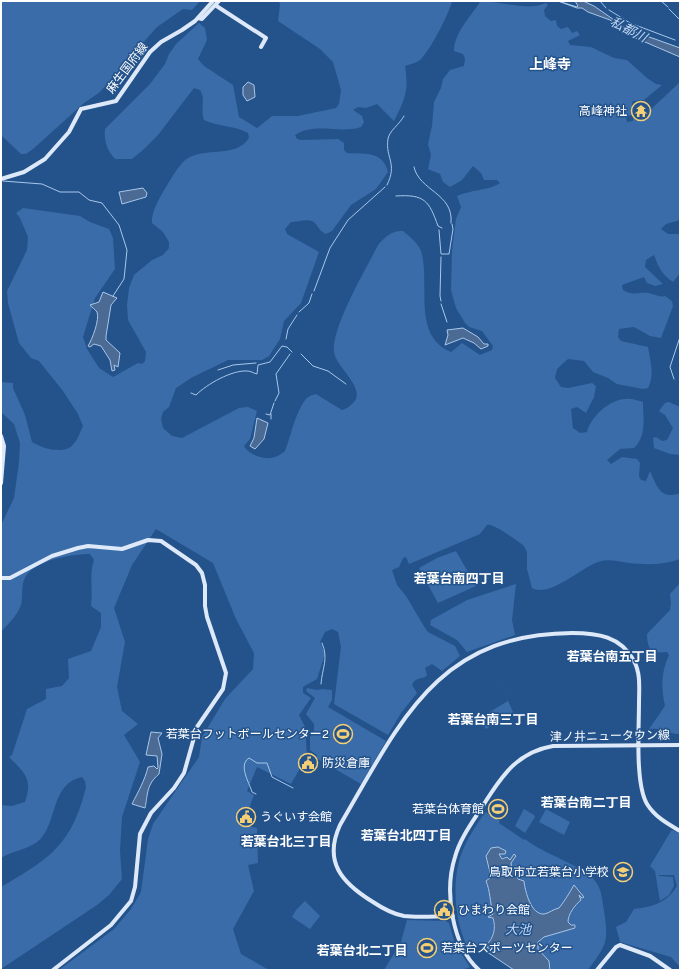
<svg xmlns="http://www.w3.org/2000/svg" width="681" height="971" viewBox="0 0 681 971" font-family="Overpass,'Noto Sans JP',sans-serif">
<rect width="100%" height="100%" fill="#24538c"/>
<path fill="#396ca8" d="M1,1h199l-8,9 -9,-1 -26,18 -57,65 -16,11 -51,46 -7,5h-5l-20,-19z
M279,1l173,1c-5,15 -21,47 -32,58 -4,3 -10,4 -15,6 4,25 0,33 -11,55l-17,-17 -11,4 -8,-1 -5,3 9,6 2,6 -3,5c-21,7 -46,-5 -66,8l2,4 4,1 37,-1 6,4v7l3,3c18,1 36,-2 41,19l-12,17 -25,16 -19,26 -6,3c-7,-3 -7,-7 -12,-12 -6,-4 -17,0 -23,0l-6,7 2,5 32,18 -18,51 -17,18 -4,18 -11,17 -7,4h-34l-37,18 -15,10 -7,19 -6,5 -2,7 2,9 9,8 10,2 57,-30 9,-1 9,4 -7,28 -6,7c4,8 18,13 26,12 6,0 11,-4 15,-7 6,-16 10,-37 20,-51 2,-3 7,-5 11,-6l26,16c4,-1 7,-3 10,-6 17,-14 -16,-36 -18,-52 -3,-24 32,-83 44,-107 7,-8 14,-15 25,-14 6,5 15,12 18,20 10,32 -10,84 30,101l11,-9 18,12 12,-5 1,-4 -11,-15 -13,-4 -4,-4 -9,-15 -5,-18 1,-39 4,-32 5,-12 -4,-11c13,-6 34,-6 43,-13l-3,-3h-13l-3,-7 -8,-7 -11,14 -12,7 -7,-5 -3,-8 -12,-5 3,-14 -3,-11 4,-18 2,-24 7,-14 2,-9 7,-9 14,-4 1,-7 -2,-5 -9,-3c0,-18 17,-35 26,-49 21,-2 45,10 66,1l2,2 -4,5 1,6 6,5 5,-1 1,6 4,3 7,-2 4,6 5,-2 3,4 -12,6 2,4 21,2 23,11 13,2 20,18 9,6 6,1 -18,15 -11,1 -1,3 3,8 -9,6 1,4 6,-1 1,-5h7l6,-3 33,-31v138l-14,4 -5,5 7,5h12v39l-7,9c-11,-7 -15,-16 -19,-27l-8,5 -1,7 18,17 -8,2 -8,-3 -3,-6 -22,8 1,5c8,6 18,2 26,3 6,1 10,5 16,3l7,5 1,5 -12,32 -11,-2 -16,-9 -15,2 -1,8 3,4 27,6c2,13 7,28 0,41l-5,1 -26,-5 -9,-6 -15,-6 -9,-11 -16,-2 -11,10 -2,9 6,9 7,1 24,-5 4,3 -2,11 -8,16 -9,-6 -6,2 2,19 7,5 7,-1c4,-16 25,-35 43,-33 4,0 9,2 13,3 0,16 4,34 -9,46l-14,1 -13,11 4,4 11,-7 15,2 3,4 -1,13 2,4 5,1 4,-10c6,13 10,30 30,22v66c-17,6 -33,6 -51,4 -10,-1 -20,-5 -31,-1 -16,5 -48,36 -66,26l-5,-19v-17l-3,-6c-6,-5 -31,-23 -37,-21l-7,9 -71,30 -3,-7 -3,1 -4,9 -7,3 5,15 9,11 19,32 3,4 27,14 5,10 -18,15 -10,-7 -7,4 2,7 -2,2c-6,2 -10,1 -13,8l5,8 -16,20 -13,22 -54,-31 7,-57 -3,-15 -6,-3 -7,3 -5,10 5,12 -8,25 -14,8v6l8,5 -12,17 6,12 2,29 -16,28 -34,-17 -10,24 7,4 -6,16 -6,-2 -3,11 4,5 14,3 1,35 -10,2 6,26 -21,38 8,25 28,16h-210l55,-41 17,-20 10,-17 7,-53 5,-15 46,-67 3,-20 23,-38 28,-30 1,-16 -18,-34 -23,-56 -57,-34 -24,36 -18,43 11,34 -8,45 5,24 16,13 -14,11 16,27 -18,55 -2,34 2,28 -13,16 -12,10 -96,64v-82c48,-28 71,-42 85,-100l-1,-6 -3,-4c-30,6 -25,42 -40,60 -9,12 -28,13 -41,21v-53l11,1 13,-4c8,-23 0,-29 -16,-45l3,-2 15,-46 19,-10v-10l16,-3 7,-8 -1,-19 23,-8 10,-24v-14l-10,-7c2,-16 -2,-32 3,-46l-4,-6c-17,0 -59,6 -66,26 -3,8 -1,17 -3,25 -4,11 -13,19 -20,27v-107l13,-27 5,-36 1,-19 -6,-19 -13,-12v-30l12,1v5l12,27 7,27c10,6 26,11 37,6 7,-4 11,-15 14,-22l-5,-12 -15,-23 -24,-30 -8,-3 -12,-15 -11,-40 -1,-12 20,-41 1,-13 -8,-19 -4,-5 7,-5 57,8 10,6 19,7 4,9 2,31 -20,29 -12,39 4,12 12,19 14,9 25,-14 4,1 3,-3 1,-9 -18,-32 -1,-15 2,-17 5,-13 18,-15 11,-5 6,-7v-6l-6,-10 -11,-9c-1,-10 6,-22 11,-31 6,-10 13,-23 21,-31 19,-16 50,-1 65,-23l-1,-5c-14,-8 -30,-6 -44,-13 -4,-11 2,-21 -4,-30l-6,-2 -36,47 -15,15 -11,9h-17c-8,-9 -11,-17 -10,-30l45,-45 15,-20 4,-10 7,-10 23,-21 6,5 2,12 -9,19 6,7 29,19 6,32 18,11 15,-12h26l38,-8 3,-4 2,-14 -8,-28 -13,-13 -42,-28 2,-16z
M669,402l11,5v48l-10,-1 -16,-6 -1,-10 3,-1 6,4 5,-1 6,-12 -8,-13 -6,-4 6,-8z
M456,551l20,35 -38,17 -19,-35 18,-10z
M680,583v151c-14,0 -14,-7 -31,-5l16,-23c-4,-18 -4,-34 4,-51l-2,-3c-16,2 -20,-3 -20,-18l23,-24 1,-7 -1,-9z
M516,584l-4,36 3,15 -48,17 -10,-12 -27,-15 1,-5 36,-20z
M491,662l22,50 -27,17 -8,-10 30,-18z
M307,688l10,2 5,-1 10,1v10l-4,7 58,34 -25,43 -45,-26 1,-3 -7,-5v-13l4,-6v-7l-8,-10 9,-16 -9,-7z
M524,809l10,6 1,2 -10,16 -10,-7z
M546,809l24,13 -6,13 -25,-13z
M485,812l15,9 -1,2 25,17 1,-1c18,15 60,27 71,43 6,8 6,19 8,29 5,32 2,34 -16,59h-37l-2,-9 -12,-14c3,-15 27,-15 39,-19v-3l-6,-1 -2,-4 7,-16 6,-4 -2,-4 4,2 -2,-6 -7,-7c-4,7 -10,17 -15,23 -6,1 -9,5 -15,6 -13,1 -19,-23 -20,-33l-6,-3 -1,-5 -5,-3 -1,-7 5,-7 -2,-2 -4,6 -3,-4 -5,2 -3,-4h6l1,-3 -8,-4 -7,1 -5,8 4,21 -4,4 3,5 3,27 -4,4 4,1c4,10 1,19 -6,27l-6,-2 -2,4 -3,-1 -3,6h-2c-15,-25 -19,-69 -9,-97 5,-15 15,-29 24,-43z
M673,830l7,4v133l-9,-10 -51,-15 -4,-15 10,-5 8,-13c18,-2 33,-6 43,-23l-3,-11h-16l1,1 14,1 1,9 -5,9 -9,6 -5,-30 -5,-5 21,-35z
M305,901l15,15 -10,13 -18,-12 4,-7z
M407,920l39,1 3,2 6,21 15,23 -8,3h-78l17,-28z"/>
<path fill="#4b6b94" stroke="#a7c7eb" d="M558,1l19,6 1,-1 -3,-5h8l11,5 33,23 53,19v9l-49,-21v-2l-8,-3 -13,-11 -22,-8 -6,-4h-5z
M248,82l6,3 1,12 -8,4 -4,-6v-8z
M143,188l4,5 -1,4 -24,7 -3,-12z
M103,292l14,6 -6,7 -5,31v4l14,13 -2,14 -4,-2 1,5 -3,1 -2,-11 -9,-14 -7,-2 -4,3 -2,-1c4,-6 12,-27 9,-34 -2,-3 -5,-4 -7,-7l9,-3z
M463,328l15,9 6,7h4v2l-7,3 -7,-6 -11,-5 -18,7 3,-10 -1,-5z
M257,418l11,5 -4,16 -9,10 -5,-3 4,-8z
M151,732l11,1 -4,5 4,16 -3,20c-13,11 -11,20 -14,34l-13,-4c6,-12 13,-24 16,-37l6,-1 3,3 1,-1 -1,-12 -11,-1z
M498,847l8,4 -1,3h-6l3,5 5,-2 3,3 4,-6 2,2 -5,7 1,7 5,3 1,6 6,2c1,10 7,34 20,33 6,-1 9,-5 15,-6 5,-6 11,-16 15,-23l10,12 -2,1 -3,-3 2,5c-6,5 -13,14 -13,22l3,3h4v3l-31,9 -6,5v7l11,12 1,9h-36l-30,-20 1,-4 10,6 2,-3 -3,-2 -1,2 -7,-4c8,-7 10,-17 7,-27l-5,-1 5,-3c-3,-12 -3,-24 -7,-33l5,-4 -5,-21 5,-8z"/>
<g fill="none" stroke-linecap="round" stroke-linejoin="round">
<path stroke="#a7c7eb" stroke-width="1" d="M600,1l6,7
M661,1l7,6
M216,2v-1
M669,9l11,11
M609,10l21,13 45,17
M414,167c5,24 40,26 37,56
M3,181l39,3 18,8h19l10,8 13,3 3,4 14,18 8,25 -3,29 -11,17
M387,185c11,-22 -2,-27 1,-46 1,-8 12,-15 16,-23
M396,196c29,-2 33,5 42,30l4,2
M439,230l2,24h8l4,-25 -1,-5
M441,257l-1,39 1,5
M314,291l16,-43 18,-28 37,-33
M441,304l6,18
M299,312l10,-9 3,-9
M286,339l2,-10 9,-14
M301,354l12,12 15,5 18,13
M218,370l15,-5 23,-2
M674,379l-4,-12 10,-30
M191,393l5,2c11,-11 36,-25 51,-24 4,0 6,2 10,3l1,-9 12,-3 12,-16 5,1 5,5
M275,401l4,-8 -3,-19 14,-20
M266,414l4,1 4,-12
M271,419v-5
M321,684c1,-16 8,-25 1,-41
M256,794l-4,-2c-3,-10 -14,-27 -3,-34l8,5h10l5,14 21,11"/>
<path stroke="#dde9f8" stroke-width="4" d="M215,5l51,33 -5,9
M198,18l4,1 17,-18
M1,179l23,-7 21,-13 24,-27 12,-23 35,-8 34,-49 11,-10 21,-12 13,-9 18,-20
M1,436l3,10 -3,37
M1,578h9l42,-22 26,-8 10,-2 34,3 26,-9 13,1 35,24 6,8 3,12v21l2,11 19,56 -3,16 -26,38 -13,46 -10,15 -23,25 -11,21 -5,53 -4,14 -20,24 -58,45
M453,916c-16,0 -34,2 -49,0 -12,-2 -22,-8 -31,-14 -31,-19 -50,-40 -33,-77 60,-102 96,-191 232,-192 25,0 49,3 62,28 7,13 5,28 5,42 0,25 -4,81 8,101 8,13 21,20 33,27
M479,970c-27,-24 -35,-79 -24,-113 5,-19 19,-37 29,-53 18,-29 34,-52 69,-58l127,-1
M597,970l19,-23 4,-2 30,11 20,14"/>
</g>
<defs>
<g id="temple-ring" transform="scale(1)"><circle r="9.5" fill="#24538c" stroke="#f5cf76" stroke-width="1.5"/><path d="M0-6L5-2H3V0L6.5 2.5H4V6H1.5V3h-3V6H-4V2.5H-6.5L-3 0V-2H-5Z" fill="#f5cf76"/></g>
<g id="stadium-ring" transform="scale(1)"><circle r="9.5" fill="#24538c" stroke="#f5cf76" stroke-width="1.5"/><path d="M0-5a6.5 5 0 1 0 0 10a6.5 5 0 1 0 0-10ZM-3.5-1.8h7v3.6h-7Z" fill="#f5cf76"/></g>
<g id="civic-ring" transform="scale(1)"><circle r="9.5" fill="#24538c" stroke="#f5cf76" stroke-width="1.5"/><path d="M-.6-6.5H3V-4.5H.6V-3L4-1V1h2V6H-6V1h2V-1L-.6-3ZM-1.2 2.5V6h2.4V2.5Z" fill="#f5cf76"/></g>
<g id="school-ring" transform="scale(1)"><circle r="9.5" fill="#24538c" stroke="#f5cf76" stroke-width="1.5"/><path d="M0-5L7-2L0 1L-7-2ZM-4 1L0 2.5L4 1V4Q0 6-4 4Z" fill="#f5cf76"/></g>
</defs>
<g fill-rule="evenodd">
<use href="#temple-ring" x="641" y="111"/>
<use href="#stadium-ring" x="343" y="734"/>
<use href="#civic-ring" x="308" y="763"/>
<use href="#stadium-ring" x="498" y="809"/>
<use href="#civic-ring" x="246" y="817"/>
<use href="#school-ring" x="623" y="872"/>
<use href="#civic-ring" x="444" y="910"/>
<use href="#stadium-ring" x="427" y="948"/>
</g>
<g text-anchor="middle" stroke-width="3" stroke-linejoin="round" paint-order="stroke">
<g font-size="12" fill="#fff" stroke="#24538c">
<text transform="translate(127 68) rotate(-53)" y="4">麻生国府線</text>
<text transform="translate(610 736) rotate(-1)" y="4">津ノ井ニュータウン線</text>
</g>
<g font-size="12" fill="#fff" stroke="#24538c" text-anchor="end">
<text x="627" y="115">高峰神社</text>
<text x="329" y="738">若葉台フットボールセンター2</text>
<text x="322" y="767" text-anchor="start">防災倉庫</text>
<text x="484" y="813">若葉台体育館</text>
<text x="260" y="821" text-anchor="start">うぐいす会館</text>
<text x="609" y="876">鳥取市立若葉台小学校</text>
<text x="458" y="914" text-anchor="start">ひまわり会館</text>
<text x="441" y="952" text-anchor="start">若葉台スポーツセンター</text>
</g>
<g font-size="13" font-style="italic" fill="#bed6f2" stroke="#24538c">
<text transform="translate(629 29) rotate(27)" y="5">私都川</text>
<text x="518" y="934">大池</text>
</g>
<g font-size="13" font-weight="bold" fill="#fff" stroke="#24538c">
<text x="459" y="583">若葉台南四丁目</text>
<text x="612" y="661">若葉台南五丁目</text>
<text x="493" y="724">若葉台南三丁目</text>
<text x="586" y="807">若葉台南二丁目</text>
<text x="406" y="840">若葉台北四丁目</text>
<text x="286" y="846">若葉台北三丁目</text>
<text x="362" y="955">若葉台北二丁目</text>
</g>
<g font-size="14" font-weight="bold" fill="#fff" stroke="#24538c">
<text x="550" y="69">上峰寺</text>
</g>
</g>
<rect width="681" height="971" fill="none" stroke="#ffffff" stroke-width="4"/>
</svg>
